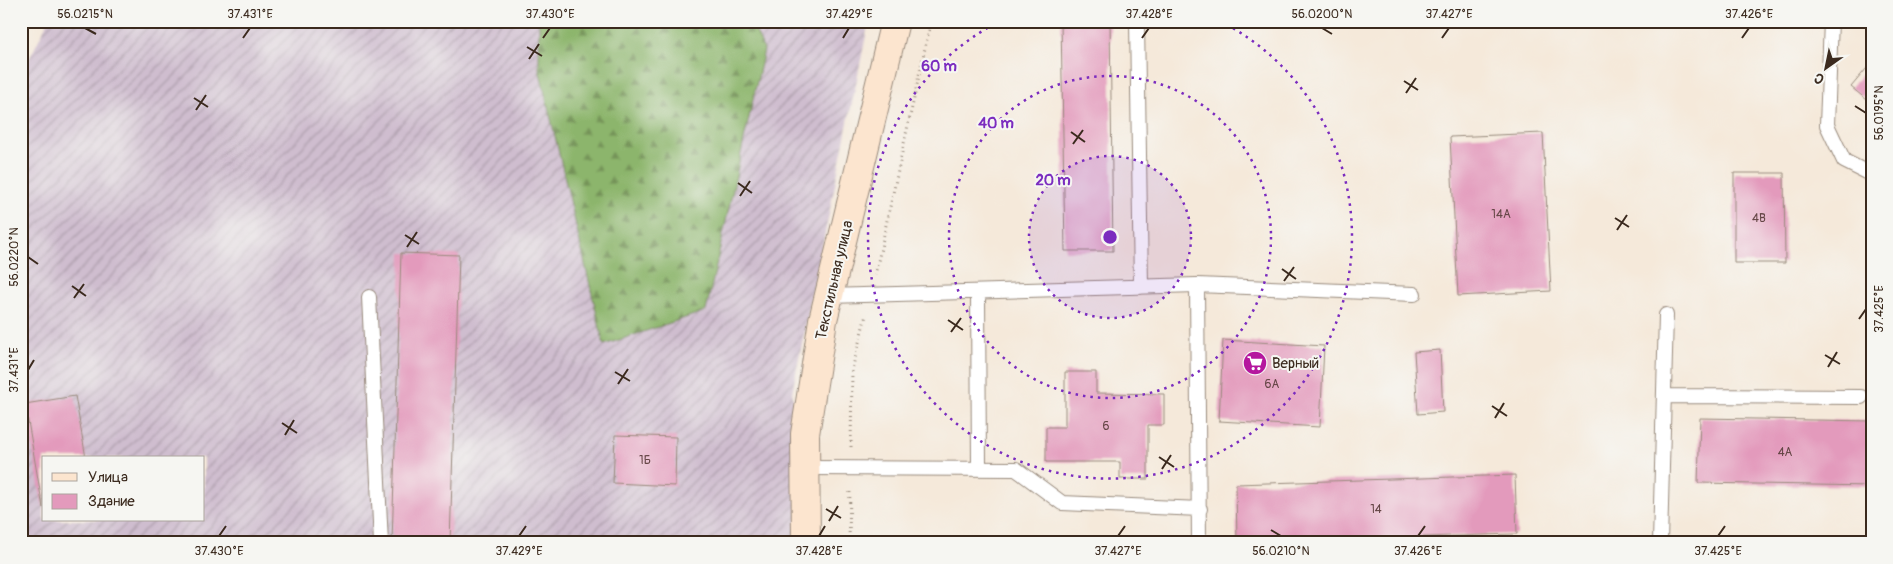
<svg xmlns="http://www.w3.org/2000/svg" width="1893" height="564" viewBox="0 0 1893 564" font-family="Pangolin,sans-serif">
<defs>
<pattern id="industrial-furrows" width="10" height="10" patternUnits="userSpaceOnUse" patternTransform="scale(1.25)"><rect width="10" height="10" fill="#cfbdcf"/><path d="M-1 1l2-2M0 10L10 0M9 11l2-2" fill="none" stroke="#a99aa7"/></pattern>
<pattern id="forest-firs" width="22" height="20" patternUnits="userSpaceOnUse" patternTransform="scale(1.25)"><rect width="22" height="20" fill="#8cb56c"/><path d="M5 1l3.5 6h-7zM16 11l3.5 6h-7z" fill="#749358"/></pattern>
</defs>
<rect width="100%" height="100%" fill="#f6f6f2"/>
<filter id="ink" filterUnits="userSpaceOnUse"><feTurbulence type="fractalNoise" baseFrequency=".02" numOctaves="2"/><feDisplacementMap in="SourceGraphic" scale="10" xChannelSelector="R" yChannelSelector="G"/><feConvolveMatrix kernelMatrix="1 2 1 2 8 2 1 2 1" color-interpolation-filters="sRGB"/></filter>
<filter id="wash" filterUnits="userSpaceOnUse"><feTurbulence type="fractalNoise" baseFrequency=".0096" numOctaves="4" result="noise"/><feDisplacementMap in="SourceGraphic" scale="20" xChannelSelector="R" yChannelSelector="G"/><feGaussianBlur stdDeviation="1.12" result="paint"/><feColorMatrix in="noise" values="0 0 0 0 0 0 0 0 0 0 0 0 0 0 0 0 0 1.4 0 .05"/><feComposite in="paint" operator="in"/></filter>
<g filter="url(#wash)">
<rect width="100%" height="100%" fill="#f5e9da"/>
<path fill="url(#industrial-furrows)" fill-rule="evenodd" d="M48,21h821l-77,371 13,76 -2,75h-782v-467zM44,458h160v62h-160z"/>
<path fill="url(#forest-firs)" stroke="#647045" d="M539,21h212l13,29 -58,261 -102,34 -65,-277z"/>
<g id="blocks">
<path fill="#e39abc" d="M1061,21h49l3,230h-48z
M1872,62v42l-21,-17z
M1543,133l8,158 -93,5 -8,-159z
M1734,173h50l1,90h-51z
M401,253l58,2 -9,288h-58z
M1223,340l101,6 -4,81 -101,-6z
M1440,350l3,62 -25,2 -4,-62z
M1065,372h31v21l68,1v31h-16v54h-28v-17h-74v-35h19z
M75,396l11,62h-42l-1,50 -18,-104z
M1700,418l172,3v65l-174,-3z
M615,435l61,2 -1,49 -62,-3z
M1515,475l2,59 -280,9 -1,-59z"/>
</g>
</g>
<g filter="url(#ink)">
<use href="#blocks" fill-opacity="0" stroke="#988a7c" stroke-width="1"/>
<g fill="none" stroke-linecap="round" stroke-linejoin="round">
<g stroke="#988a7c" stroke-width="16">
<path id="service" d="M1137,21l4,266
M1831,21l-4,104 17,36 28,14
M1197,285l217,9
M978,292l1,177
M829,296l368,-11 2,258
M369,297l12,246
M1664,396l197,1
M805,468l211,1 46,34 138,6
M1660,543l6,-228"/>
</g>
<g stroke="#988a7c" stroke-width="30">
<path id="secondary" d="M806,543l-1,-109 18,-114 72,-299"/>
</g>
<path stroke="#988a7c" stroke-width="3" stroke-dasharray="1 4" stroke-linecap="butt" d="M875,275l56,-254
M851,447l1,-77 14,-55
M849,543l1,-55"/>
<use href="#service" stroke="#fff" stroke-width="14"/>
<use href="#secondary" stroke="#fce5cf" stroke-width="28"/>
</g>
</g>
<path fill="none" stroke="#3b2a1e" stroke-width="2" d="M85,28l11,6M1322,28l10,6M243,38l7,-10M543,38l7,-10M843,38l6,-10M1142,38l7,-10M1442,38l7,-10M1742,38l7,-10M527,47l15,9M529,59l10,-15M1404,81l14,9M1406,93l10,-15M194,98l14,9M1855,106l11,7M196,110l10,-15M1071,132l14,10M1073,144l10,-14M738,183l14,10M740,196l10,-15M1615,218l14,9M1617,230l10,-15M405,235l14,9M407,247l10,-15M28,257l10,7M1282,269l14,10M1284,281l10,-14M72,286l14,10M74,298l10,-14M1859,319l7,-10M948,320l15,10M951,332l10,-14M1825,355l15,9M1828,367l9,-15M28,370l6,-10M615,372l15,9M618,384l10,-15M1492,406l15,10M1495,418l9,-15M282,423l15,10M285,435l9,-15M1159,457l15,10M1162,469l9,-14M826,509l15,9M829,521l9,-15M1271,530l10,6M219,536l7,-10M519,536l7,-10M819,536l6,-10M1118,536l7,-10M1418,536l7,-10M1718,536l7,-10"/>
<circle cx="1110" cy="237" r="81" fill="#7b2cbf" fill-opacity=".12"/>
<g fill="none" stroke="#7b2cbf" stroke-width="2.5" stroke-dasharray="2.5 5">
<circle cx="1110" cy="237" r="81"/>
<circle cx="1110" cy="237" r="161"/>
<path d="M1220 21A242 242 0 1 1 1000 21"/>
</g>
<defs>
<g id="supermarket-disc" transform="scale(1.25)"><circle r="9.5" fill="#b5179e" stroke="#f6f6f2"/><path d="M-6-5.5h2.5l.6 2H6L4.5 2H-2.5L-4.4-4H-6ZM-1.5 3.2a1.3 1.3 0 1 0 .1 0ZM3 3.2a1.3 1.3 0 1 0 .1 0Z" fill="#fff"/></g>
</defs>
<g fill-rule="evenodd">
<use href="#supermarket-disc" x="1255" y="363"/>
</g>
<g text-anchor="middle" stroke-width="4" stroke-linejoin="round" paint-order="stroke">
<g font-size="12" fill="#654646">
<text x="1501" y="218">14А</text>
<text x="1759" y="222">4В</text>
<text x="1272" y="388">6А</text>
<text x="1106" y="430">6</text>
<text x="1785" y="456">4А</text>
<text x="645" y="464">1Б</text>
<text x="1376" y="513">14</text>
</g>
<g font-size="15" fill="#3b2a1e" stroke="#f6f6f2">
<text transform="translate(834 280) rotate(-77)" y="5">Текстильная улица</text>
</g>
<g font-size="15" fill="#3b2a1e" stroke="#f6f6f2" text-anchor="start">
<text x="1272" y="368">Верный</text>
</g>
</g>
<circle cx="1110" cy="237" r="8" fill="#7b2cbf" stroke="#f6f6f2" stroke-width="2.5"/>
<g font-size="15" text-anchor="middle" font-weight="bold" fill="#7b2cbf" stroke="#f6f6f2" stroke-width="4" stroke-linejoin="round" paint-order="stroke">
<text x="939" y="71">60 m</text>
<text x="996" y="128">40 m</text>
<text x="1053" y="185">20 m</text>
</g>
<rect width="1893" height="564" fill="none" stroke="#f6f6f2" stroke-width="55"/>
<rect x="42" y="456" width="162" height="65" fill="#f6f6f2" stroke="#aba49d"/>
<rect x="52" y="473" width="25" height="8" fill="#fce5cf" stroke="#aba49d"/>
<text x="88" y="482" font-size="15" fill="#3b2a1e">Улица</text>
<rect x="52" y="494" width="25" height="15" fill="#e39abc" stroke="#aba49d"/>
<text x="88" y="506" font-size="15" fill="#3b2a1e">Здание</text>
<g transform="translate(1826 68) rotate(213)" stroke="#f6f6f2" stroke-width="4" paint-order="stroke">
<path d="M0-4L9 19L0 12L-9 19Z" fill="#3b2a1e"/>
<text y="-8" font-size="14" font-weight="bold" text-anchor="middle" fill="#3b2a1e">С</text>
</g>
<rect x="28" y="28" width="1838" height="508" fill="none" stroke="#3b2a1e" stroke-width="2"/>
<g font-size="12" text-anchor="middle" fill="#3b2a1e">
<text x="85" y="18">56.0215°N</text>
<text x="250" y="18">37.431°E</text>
<text x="550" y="18">37.430°E</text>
<text x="849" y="18">37.429°E</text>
<text x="1149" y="18">37.428°E</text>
<text x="1322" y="18">56.0200°N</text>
<text x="1449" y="18">37.427°E</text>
<text x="1749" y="18">37.426°E</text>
<text transform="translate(1879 113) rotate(-90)" y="4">56.0195°N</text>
<text transform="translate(14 257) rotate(-90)" y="4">56.0220°N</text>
<text transform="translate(1879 309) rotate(-90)" y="4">37.425°E</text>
<text transform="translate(14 370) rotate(-90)" y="4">37.431°E</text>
<text x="219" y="555">37.430°E</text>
<text x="519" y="555">37.429°E</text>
<text x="819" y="555">37.428°E</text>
<text x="1118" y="555">37.427°E</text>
<text x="1281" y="555">56.0210°N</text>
<text x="1418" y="555">37.426°E</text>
<text x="1718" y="555">37.425°E</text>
</g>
</svg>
